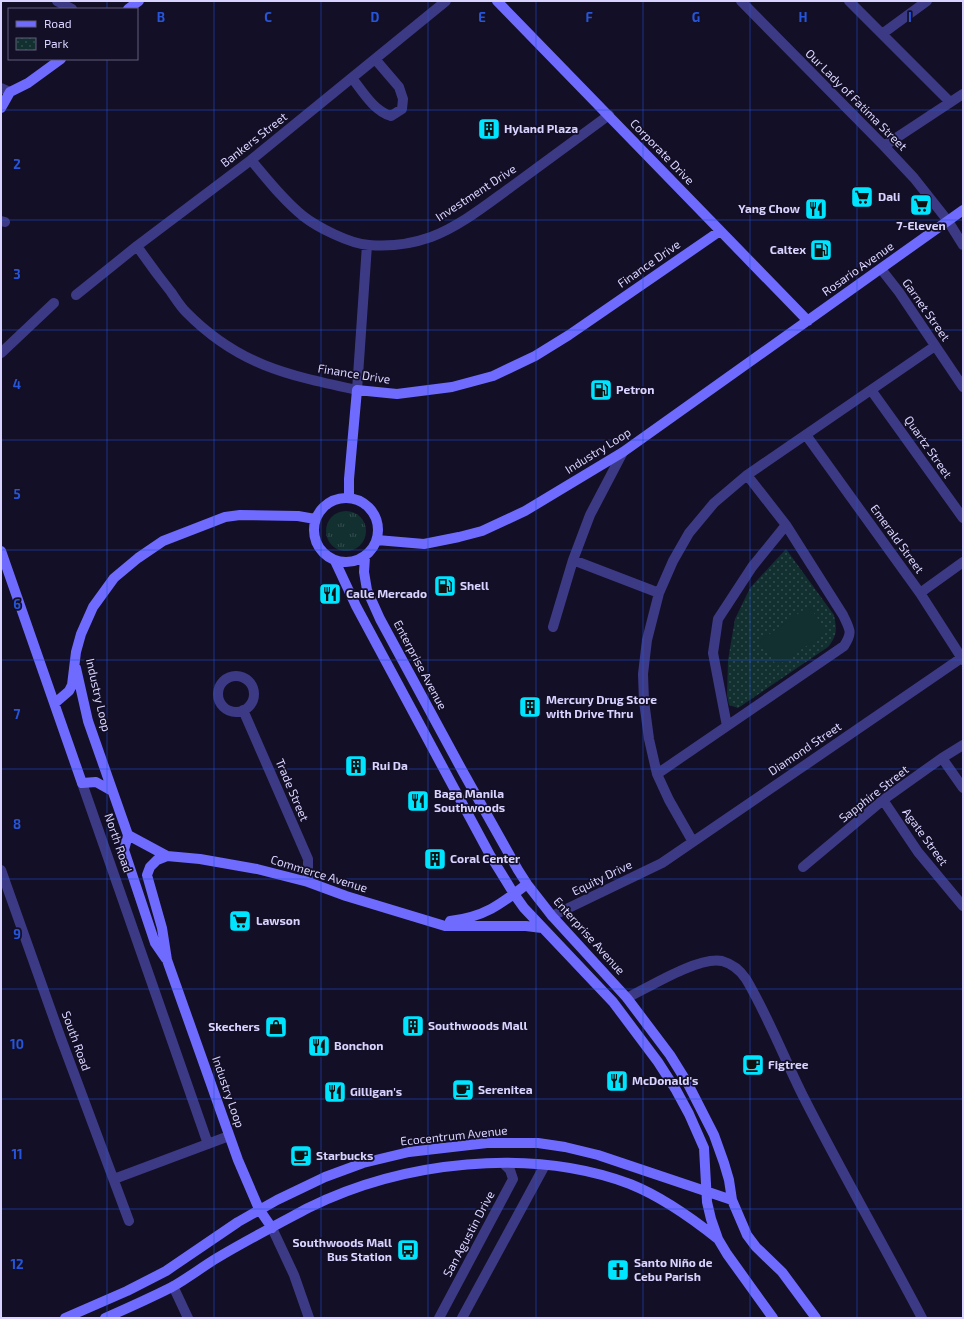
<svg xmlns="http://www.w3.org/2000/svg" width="964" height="1319" viewBox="0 0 964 1319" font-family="'Exo 2',sans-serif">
<defs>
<pattern id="grass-tufts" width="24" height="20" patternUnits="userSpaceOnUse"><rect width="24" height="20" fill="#12302f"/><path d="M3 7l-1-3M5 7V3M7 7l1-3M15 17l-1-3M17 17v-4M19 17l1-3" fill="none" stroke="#344d4e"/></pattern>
<pattern id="park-dots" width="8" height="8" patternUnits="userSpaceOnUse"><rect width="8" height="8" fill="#12302f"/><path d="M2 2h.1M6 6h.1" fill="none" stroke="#344d4e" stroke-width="1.8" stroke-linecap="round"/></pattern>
</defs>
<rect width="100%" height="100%" fill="#130f26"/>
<path fill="url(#grass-tufts)" d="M326 531a20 20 0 1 1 40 0a20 20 0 1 1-40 0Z"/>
<path fill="url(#park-dots)" d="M786,549l48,66c3,15 3,21 -6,32l-90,61 -9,-3 -2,-10 1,-35 7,-41 15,-31z"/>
<path fill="#12302f" d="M809,606l18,26 -50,34 -17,-25z"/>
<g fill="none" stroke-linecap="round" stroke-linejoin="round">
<path stroke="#3d3a85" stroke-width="10" d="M57,1l15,8
M741,1l143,145 30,32 34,43 15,24
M849,1l101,101
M882,34l45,-33
M352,78c11,14 22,33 39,38l11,-7 1,-10 -4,-12 -24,-28
M1,88l9,4
M884,146l79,-52
M251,160c16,19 32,40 52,56 14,11 47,28 66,29 21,2 42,-1 62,-8 29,-11 55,-32 80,-50 33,-24 65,-48 98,-72
M1,221l4,1
M137,246c11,16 22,31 34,46 5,7 9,14 15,20 52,53 101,63 171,78l10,-145
M881,269l18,23 64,95
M76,295l61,-49 114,-86 195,-159
M1,353l53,-50
M871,390l92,128
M806,435l114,158 43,67
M573,560l86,33
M920,593l43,-31
M553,627l20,-67 17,-45 33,-63
M218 694a18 18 0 1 1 36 0a18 18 0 1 1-36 0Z
M243,710l65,149v23
M727,726l-14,-73 5,-34 34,-52 34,-42
M942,758l21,30
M657,774l187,-128c9,-14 6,-16 -1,-31l-57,-90 -39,-50
M82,783l126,361
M883,800l35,52 45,54
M693,842l-24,-42 -12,-26 -8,-35 -5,-38 -1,-27 4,-34 12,-47 14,-32 16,-28 25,-30 33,-28 188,-129
M803,867l80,-67 59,-42 21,-13
M1,870l59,166 69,185
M552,916l110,-53 301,-206
M627,998c22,-11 72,-42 95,-37 11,3 18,9 24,18 22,37 38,79 57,117 38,75 80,148 119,222
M114,1179l115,-43
M272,1228l22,47 15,43
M173,1286l15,32
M439,1318l74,-139 -3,-9 -7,-7
M462,1318l83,-153"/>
<path stroke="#6f6bff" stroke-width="10" d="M497,1l311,320
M128,9l11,-8
M1,108l9,-16 18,-9 33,-24
M314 530a32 32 0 1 1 64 0a32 32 0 1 1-64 0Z
M349,498v-19l8,-89 40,4 55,-7 41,-11 42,-20 34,-21 151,-104
M377,540l47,4 35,-7 23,-6 43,-20 98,-59 340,-242
M1,551l81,232 14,-1 16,9
M365,557l-1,15 3,18 13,29 83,153 55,98 9,14 25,32 75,82 43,57 18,29 26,51 10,28 5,17 3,20 15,35 9,12 26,25 34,46
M335,561l21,45 134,249 24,39 10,14 89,94 45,60 18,28 13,24 15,34 3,54 4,17 7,20 9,15 46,64
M76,668l12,53 40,114 -4,15 31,93 11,16
M55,703l14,-12 3,-6 4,-33 5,-18 12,-27 21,-29 24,-20 25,-17 62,-24 15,-2 58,1 17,3
M128,835l39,21 33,3 57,10 51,13 38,14 99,30h81l16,2
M167,856l-10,4 -7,7 -3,8 15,53 5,32 71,200 21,49 13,19
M450,921c34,-4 50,-16 77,-37
M65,1318l62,-27 39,-20 72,-49 39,-22 48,-23 38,-14 46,-11 78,-9h51l27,4 33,8 134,45
M105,1318c23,-10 45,-20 67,-31 16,-9 30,-20 45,-29 30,-18 61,-34 91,-50 95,-47 222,-61 322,-24 30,12 63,35 88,55"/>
</g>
<path fill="none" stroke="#2655da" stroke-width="1" stroke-opacity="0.55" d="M107,1v8M214,1v1317M321,1v1317M428,1v1317M536,1v1317M643,1v1317M750,1v1317M857,1v1317M107,59v1259M1,110h962M1,220h962M1,330h962M1,440h962M1,550h962M1,660h962M1,769h962M1,879h962M1,989h962M1,1099h962M1,1209h962"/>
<defs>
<g id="building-square" transform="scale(1.15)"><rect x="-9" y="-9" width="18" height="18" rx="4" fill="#00e5ff" stroke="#130f26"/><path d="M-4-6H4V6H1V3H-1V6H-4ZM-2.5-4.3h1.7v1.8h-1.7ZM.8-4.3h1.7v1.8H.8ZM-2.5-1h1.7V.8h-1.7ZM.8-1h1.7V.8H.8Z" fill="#111"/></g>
<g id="supermarket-square" transform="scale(1.15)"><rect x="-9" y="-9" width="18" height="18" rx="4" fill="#00e5ff" stroke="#130f26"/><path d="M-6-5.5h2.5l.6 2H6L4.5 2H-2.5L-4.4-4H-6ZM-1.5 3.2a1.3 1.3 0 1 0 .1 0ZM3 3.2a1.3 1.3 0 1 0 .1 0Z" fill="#111"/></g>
<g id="restaurant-square" transform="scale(1.15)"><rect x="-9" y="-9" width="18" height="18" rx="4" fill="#00e5ff" stroke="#130f26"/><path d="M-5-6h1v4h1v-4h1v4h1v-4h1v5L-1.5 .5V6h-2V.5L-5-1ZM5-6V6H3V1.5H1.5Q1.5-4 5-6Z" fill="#111"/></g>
<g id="fuel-square" transform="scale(1.15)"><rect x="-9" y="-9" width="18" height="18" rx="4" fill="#00e5ff" stroke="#130f26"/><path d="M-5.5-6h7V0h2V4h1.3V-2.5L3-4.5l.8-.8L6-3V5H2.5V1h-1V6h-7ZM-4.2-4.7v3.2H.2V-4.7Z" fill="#111"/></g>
<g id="shop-square" transform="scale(1.15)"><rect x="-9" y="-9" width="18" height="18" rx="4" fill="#00e5ff" stroke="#130f26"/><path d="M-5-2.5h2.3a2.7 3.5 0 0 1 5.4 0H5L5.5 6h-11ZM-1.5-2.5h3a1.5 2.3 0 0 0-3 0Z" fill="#111"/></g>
<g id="cafe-square" transform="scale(1.15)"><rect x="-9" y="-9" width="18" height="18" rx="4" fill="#00e5ff" stroke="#130f26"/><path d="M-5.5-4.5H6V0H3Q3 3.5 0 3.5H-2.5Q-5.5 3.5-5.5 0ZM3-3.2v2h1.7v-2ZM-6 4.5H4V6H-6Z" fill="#111"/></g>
<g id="bus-square" transform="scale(1.15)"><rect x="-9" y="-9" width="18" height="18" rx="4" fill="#00e5ff" stroke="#130f26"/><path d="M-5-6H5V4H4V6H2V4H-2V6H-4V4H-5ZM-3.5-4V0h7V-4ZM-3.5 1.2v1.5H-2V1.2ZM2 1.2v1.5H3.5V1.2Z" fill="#111"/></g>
<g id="church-square" transform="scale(1.15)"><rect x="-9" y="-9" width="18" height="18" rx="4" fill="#00e5ff" stroke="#130f26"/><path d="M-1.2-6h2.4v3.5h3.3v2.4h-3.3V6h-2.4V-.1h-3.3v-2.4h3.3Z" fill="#111"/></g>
</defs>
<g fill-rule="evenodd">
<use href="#building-square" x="489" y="129"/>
<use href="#supermarket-square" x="862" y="197"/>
<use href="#supermarket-square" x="921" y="205"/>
<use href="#restaurant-square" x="816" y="209"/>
<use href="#fuel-square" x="821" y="250"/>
<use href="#fuel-square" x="601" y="390"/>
<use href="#fuel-square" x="445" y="586"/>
<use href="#restaurant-square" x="330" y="594"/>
<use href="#building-square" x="530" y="707"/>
<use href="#building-square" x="356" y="766"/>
<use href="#restaurant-square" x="418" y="801"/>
<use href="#building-square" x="435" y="859"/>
<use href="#supermarket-square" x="240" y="921"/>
<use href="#building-square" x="413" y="1026"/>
<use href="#shop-square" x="276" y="1027"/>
<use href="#restaurant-square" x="319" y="1046"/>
<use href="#cafe-square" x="753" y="1065"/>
<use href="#restaurant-square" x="617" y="1081"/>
<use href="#cafe-square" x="463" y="1090"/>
<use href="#restaurant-square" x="335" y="1092"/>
<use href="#cafe-square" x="301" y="1156"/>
<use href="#bus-square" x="408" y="1250"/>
<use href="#church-square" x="618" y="1270"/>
</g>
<g text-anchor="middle" stroke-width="3.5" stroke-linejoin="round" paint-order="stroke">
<g font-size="12" fill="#d9d4ff" stroke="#130f26">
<text transform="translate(856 100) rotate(45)" y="4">Our Lady of Fatima Street</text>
<text transform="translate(254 140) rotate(-38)" y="4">Bankers Street</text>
<text transform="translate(662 152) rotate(46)" y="4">Corporate Drive</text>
<text transform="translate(476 193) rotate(-33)" y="4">Investment Drive</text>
<text transform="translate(649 264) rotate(-35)" y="4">Finance Drive</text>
<text transform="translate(858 269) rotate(-35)" y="4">Rosario Avenue</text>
<text transform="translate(926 310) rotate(55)" y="4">Garnet Street</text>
<text transform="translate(354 374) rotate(9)" y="4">Finance Drive</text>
<text transform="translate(928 447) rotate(55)" y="4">Quartz Street</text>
<text transform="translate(598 451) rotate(-32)" y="4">Industry Loop</text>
<text transform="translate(897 539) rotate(54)" y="4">Emerald Street</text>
<text transform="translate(420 665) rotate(62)" y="4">Enterprise Avenue</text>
<text transform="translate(98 695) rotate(77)" y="4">Industry Loop</text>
<text transform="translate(805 749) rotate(-34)" y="4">Diamond Street</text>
<text transform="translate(292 790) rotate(67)" y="4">Trade Street</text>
<text transform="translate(874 794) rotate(-38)" y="4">Sapphire Street</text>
<text transform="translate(925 837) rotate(54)" y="4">Agate Street</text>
<text transform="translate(118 843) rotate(71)" y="4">North Road</text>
<text transform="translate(319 874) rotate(17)" y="4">Commerce Avenue</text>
<text transform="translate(602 878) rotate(-26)" y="4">Equity Drive</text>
<text transform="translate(589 936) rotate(48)" y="4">Enterprise Avenue</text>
<text transform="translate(76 1041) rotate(70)" y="4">South Road</text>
<text transform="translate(228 1092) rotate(71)" y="4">Industry Loop</text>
<text transform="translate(454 1136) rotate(-6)" y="4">Ecocentrum Avenue</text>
<text transform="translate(469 1234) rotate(-62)" y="4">San Agustin Drive</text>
</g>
<g font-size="12" font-weight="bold" fill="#d9d4ff" stroke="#130f26" text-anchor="start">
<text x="504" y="133">Hyland Plaza</text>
<text x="878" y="201">Dali</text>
<text x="800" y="213" text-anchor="end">Yang Chow</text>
<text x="921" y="230" text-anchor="middle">7-Eleven</text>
<text x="806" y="254" text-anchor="end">Caltex</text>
<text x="616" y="394">Petron</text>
<text x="460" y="590">Shell</text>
<text x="346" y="598">Calle Mercado</text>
<text x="546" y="704">Mercury Drug Store<tspan x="546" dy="14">with Drive Thru</tspan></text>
<text x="372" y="770">Rui Da</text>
<text x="434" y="798">Baga Manila<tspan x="434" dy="14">Southwoods</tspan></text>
<text x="450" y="863">Coral Center</text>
<text x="256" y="925">Lawson</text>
<text x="428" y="1030">Southwoods Mall</text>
<text x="260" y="1031" text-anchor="end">Skechers</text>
<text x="334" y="1050">Bonchon</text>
<text x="768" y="1069">Figtree</text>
<text x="632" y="1085">McDonald's</text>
<text x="478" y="1094">Serenitea</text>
<text x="350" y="1096">Gilligan's</text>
<text x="316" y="1160">Starbucks</text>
<text x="392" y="1247" text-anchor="end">Southwoods Mall<tspan x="392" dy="14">Bus Station</tspan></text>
<text x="634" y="1267">Santo Niño de<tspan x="634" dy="14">Cebu Parish</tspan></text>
</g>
</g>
<g font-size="13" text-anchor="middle" font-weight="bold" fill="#2655da" stroke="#130f26" stroke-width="3.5" stroke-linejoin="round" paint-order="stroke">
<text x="161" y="22">B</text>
<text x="268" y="22">C</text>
<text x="375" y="22">D</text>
<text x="482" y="22">E</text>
<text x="589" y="22">F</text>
<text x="696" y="22">G</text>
<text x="803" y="22">H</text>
<text x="910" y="22">I</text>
<text x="17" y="169">2</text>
<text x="17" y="279">3</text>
<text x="17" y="389">4</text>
<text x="17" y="499">5</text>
<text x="17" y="609">6</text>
<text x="17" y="719">7</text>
<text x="17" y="829">8</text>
<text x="17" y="939">9</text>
<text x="17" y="1049">10</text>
<text x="17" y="1159">11</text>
<text x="17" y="1269">12</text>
</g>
<rect width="964" height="1319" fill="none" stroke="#d9d4ff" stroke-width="4"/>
<rect x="8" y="8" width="130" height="52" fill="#130f26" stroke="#625e7d"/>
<rect x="16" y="21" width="20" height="6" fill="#6f6bff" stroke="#625e7d"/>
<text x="44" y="28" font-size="12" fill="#d9d4ff">Road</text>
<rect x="16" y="38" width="20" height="12" fill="url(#park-dots)" stroke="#625e7d"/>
<text x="44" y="48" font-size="12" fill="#d9d4ff">Park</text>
</svg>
